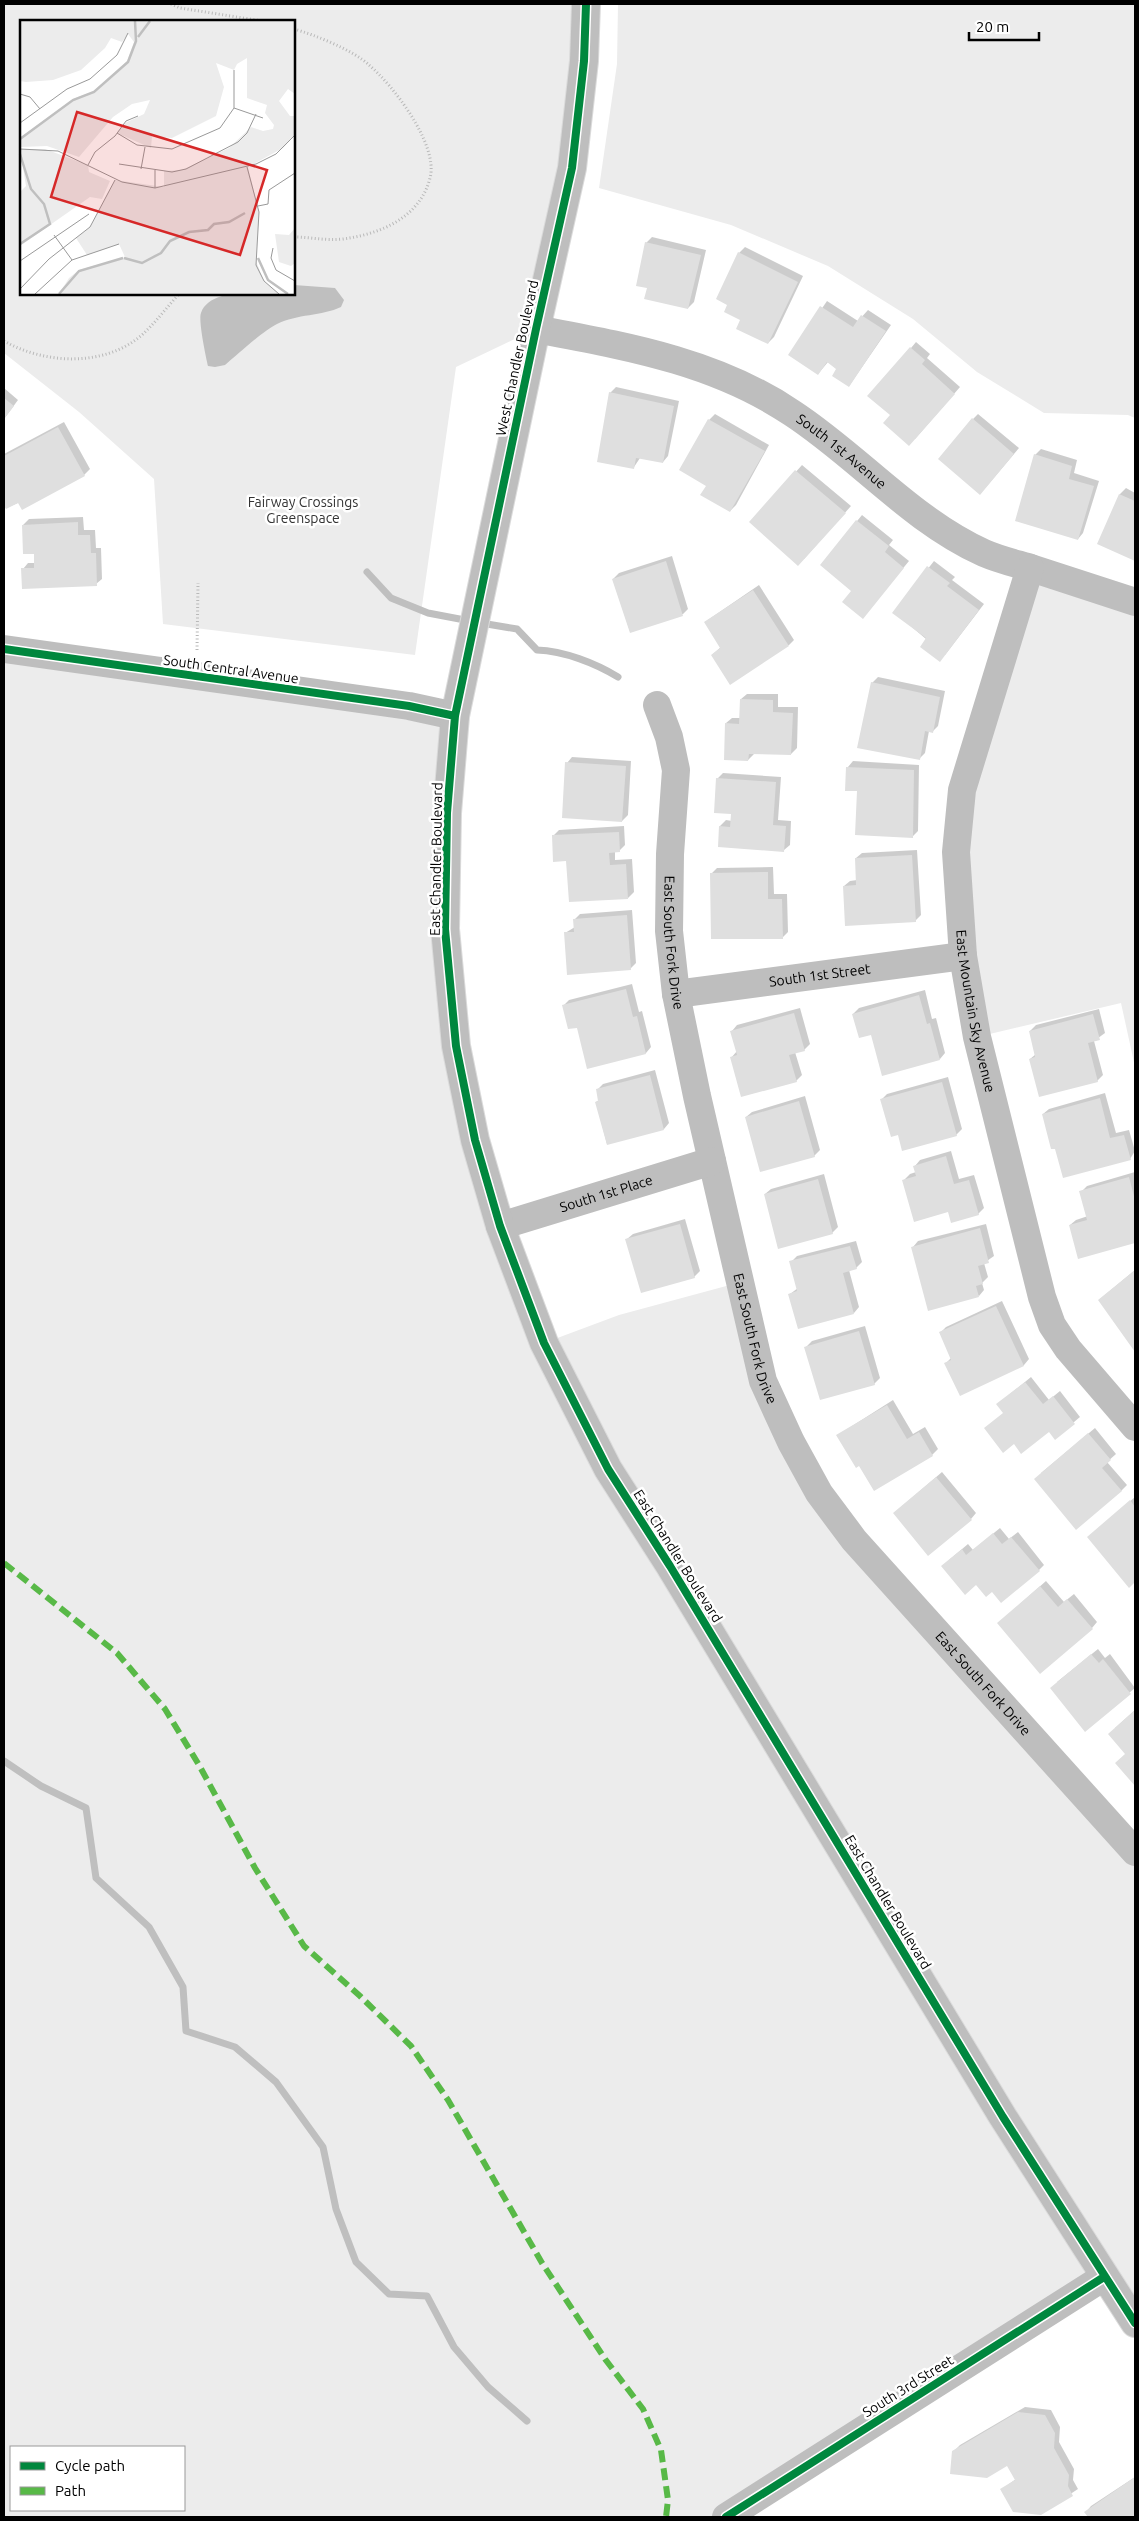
<svg xmlns="http://www.w3.org/2000/svg" width="1139" height="2521" viewBox="0 0 1139 2521" font-family="Ubuntu,sans-serif">
<rect width="100%" height="100%" fill="#fff"/>
<path fill="#ececec" fill-rule="evenodd" d="M4,4h582l-50,325 -80,38 -41,288 -252,-31 -9,-145 -75,-67 -75,-59zM21,21h273v273h-273z
M618,4h517v414l-7,-3 -84,-2 -67,-41 -64,-53 -85,-53 -97,-41 -132,-37 18,-124z
M1030,568l105,34v465l-14,-64 -144,34 -21,-185z
M4,649l451,67 1,330 88,297 75,-28 122,-33 78,211 316,359v471l-31,-46 -378,240h-722zM11,2447h173v63h-173z"/>
<path fill="#bfbfbf" d="M294,285l41,3 9,12 -3,7c-19,9 -44,7 -64,17 -13,6 -40,31 -52,41l-10,2 -7,-1c-2,-9 -10,-46 -7,-53 10,-28 68,-19 93,-19z"/>
<path fill="#0003" d="M652,237l54,13 -12,52 -6,6 -40,-21 -2,-44z
M745,247l58,29 -29,61 -6,6 -26,-23 -13,-16 10,-51z
M827,301l31,20 10,-11 23,15 -42,61 -11,-18 -10,-6 -10,12 -28,-19z
M916,342l14,12 -3,4 33,29 -45,52 -24,-24 20,-67z
M616,387l63,14 -11,55 -5,6 -23,-4 -6,9 -24,-74z
M4,388l14,12 -14,19z
M715,414l54,31 -33,60 -6,6 -23,-26 2,-65z
M978,414l41,34 -33,39 -13,-68z
M64,422l26,47 -6,6 -78,33 -2,-5v-49z
M1041,449l36,11 -3,13 25,8 -16,52 -5,6 -43,-84z
M802,465l49,41 -47,53 -53,-37z
M1126,488l9,5v66l-36,-16 21,-49z
M862,515l31,25 -4,5 20,16 -41,50 -15,-21 -32,-25z
M83,517l1,13h11l1,18h5l1,31 -6,5 -73,-15 5,-6h7v-11l-12,-27 6,-6z
M672,556l16,53 -5,5 -53,17 -17,-52 6,-6z
M934,561l21,16 -3,3 32,24 -39,51 -51,-43z
M759,585l35,55 -5,5 -77,10 9,-8 -16,-25z
M878,677l67,14 -7,35 -5,5h-4l-4,22 -6,6 -47,-76z
M747,694h31v13h20l-1,41 -6,6h-37l-6,6 -22,-37 6,-5h9v-19z
M572,757l59,4 -3,54 -6,6 -55,-58z
M853,761l66,4 -1,66 -6,6 -54,-47h-11l1,-23z
M723,773l58,4 -3,43 13,1 -1,24 -6,5 -65,-4 1,-20 6,-6 6,1v-8l-15,-34z
M624,826l1,19 -6,6h-4v9l17,-1 2,33 -6,6 -75,-62 6,-6z
M917,850l4,65 -6,6 -71,-35 6,-5 7,-1 -1,-22 6,-5z
M773,867l1,27h13l1,38 -6,6 -70,-65 5,-5z
M632,910l4,53 -6,6 -65,-36 10,-6 -1,-7 6,-6z
M632,984l7,28 3,-1 9,36 -5,6 -58,14 -10,-41 -15,-20 6,-6z
M925,990l7,29 4,-1 9,35 -5,6 -68,-26 -19,-19 6,-6z
M800,1008l10,36 -6,6 -9,2 7,23 -6,6 -65,-23 6,-7 -5,-20 5,-6z
M1099,1009l6,24 -11,8 9,34 -6,6 -67,-22 6,-5 -6,-23 6,-6z
M655,1070l14,53 -5,6 -57,15 -11,-42 3,-2 -2,-10 6,-6z
M948,1077l14,52 -6,6 -57,-2 -17,-34 5,-5z
M1105,1093l11,40 13,-3 6,21 -5,8 -87,-45 6,-5z
M805,1096l15,54 -6,6 -68,-39 6,-5z
M951,1151l8,28 15,-4 10,33 -6,6 -29,-3 -45,-31 6,-6 6,-2 -1,-6 5,-6z
M1135,1172v69l-56,16 -9,-32 6,-5 12,-4 -7,-24 6,-6z
M824,1174l14,53 -6,6 -67,-39 6,-5z
M685,1219l15,52 -6,6 -67,-38 6,-5z
M986,1224l8,32 -10,7 4,14 -6,6 2,7 -5,6 -66,-49 5,-6z
M856,1241l6,21 -6,6 -7,2 10,37 -5,6 -64,-19 8,-6 -7,-26 6,-6z
M1135,1270v80l-36,-50z
M1002,1301l27,58 -5,6 -64,29 -14,-31 6,-6 -12,-24 6,-6z
M865,1326l15,52 -6,6 -68,-37 6,-6z
M1031,1377l18,23 11,-9 20,26 -25,21 -6,-7 -45,-32z
M893,1400l20,34 12,-7 13,22 -6,6 -72,9 -22,-29z
M1095,1428l21,26 -9,8 20,23 -6,6 -80,-18z
M942,1472l34,41 -5,6 -71,-11z
M1135,1497v84l-6,5 -35,-54z
M1000,1528l9,11 9,-7 26,33 -5,5 -47,21 -43,-31 19,-16 5,6z
M1046,1581l18,21 10,-8 23,28 -5,6 -88,-10z
M1098,1649l7,9 5,-4 25,34 -50,42 -28,-48z
M1135,1710v74l-18,-21 10,-9 -12,-26z
M1025,2407l26,3 9,17 -1,15 15,27 -1,11 5,9 -38,25 -38,-25 14,-10 -8,-15 -54,-13 6,-6z
M1135,2477v40h-46l-3,-5 5,-6z"/>
<g fill="none" stroke-linecap="round" stroke-linejoin="round">
<path stroke="#bfbfbf" stroke-width="7" d="M367,572l24,26 37,15 42,8
M481,623l36,6 20,21c27,1 58,13 81,27
M4,1761l37,25 45,22 10,70 53,49 34,60 3,44 49,16 41,35 47,65 13,62 20,53 33,32 38,2 27,51 34,40 39,34"/>
</g>
<path fill="#dfdfdf" d="M645,242l56,13 -13,54 -44,-10 3,-11 -11,-2z
M738,252l60,30 -30,62 -32,-15 4,-9 -16,-8 3,-7 -11,-6z
M820,306l33,21 8,-12 25,16 -37,56 -17,-11 4,-7 -9,-7 -9,13 -30,-20z
M910,347l15,13 -3,4 33,30 -46,52 -26,-23 7,-8 -23,-19z
M609,392l65,14 -11,57 -27,-5 -2,11 -37,-7z
M4,398l10,8 -10,13z
M972,418l42,36 -34,41 -42,-36z
M708,419l57,32 -35,61 -30,-17 6,-9 -27,-16z
M58,427l27,49 -63,34 -4,-7 -12,6 -2,-3v-50z
M1034,454l38,12 -3,13 25,7 -16,54 -63,-19z
M795,470l51,43 -48,53 -49,-44z
M1119,494l16,7v60l-38,-17z
M856,520l33,26 -4,6 19,16 -41,51 -21,-17 9,-11 -31,-26z
M78,522v13h12l1,18h5l1,33 -75,3 -1,-21h13v-14h-11l-1,-29z
M666,561l17,55 -53,17 -18,-54z
M927,566l23,17 -3,3 32,24 -39,52 -20,-15 6,-9 -34,-25z
M753,590l36,56 -59,39 -19,-30 9,-7 -16,-26z
M871,682l69,15 -7,36 -8,-2 -5,29 -63,-12z
M740,699l33,1v12l20,1 -2,42 -42,-1 -1,7 -24,-1 1,-37 14,1z
M565,762l61,4 -4,56 -60,-4z
M846,767l68,3 -1,68 -58,-3 2,-44h-12z
M716,778l60,4 -3,43 13,1 -2,26 -66,-5 1,-21 11,1 1,-13 -17,-1z
M619,832l1,20 -11,1 1,12 16,-1 2,35 -59,3 -3,-41 -13,1 -1,-27z
M912,855l4,67 -71,4 -2,-40 13,-1 -1,-27z
M768,872v27h14l1,40h-72l-1,-66z
M627,915l4,55 -64,5 -3,-43h10l-1,-13z
M626,989l7,28 4,-1 9,38 -59,15 -10,-41 -9,1 -6,-24z
M919,995l8,29 3,-1 10,37 -58,16 -11,-41 -12,3 -7,-24z
M794,1013l11,38 -16,4 8,27 -56,15 -11,-40 7,-2 -7,-24z
M1093,1014l7,26 -12,3 10,39 -59,15 -10,-38 6,-2 -6,-26z
M650,1075l14,55 -57,15 -12,-43 3,-1 -2,-12z
M942,1082l15,54 -55,15 -4,-16 -7,2 -11,-38z
M1100,1098l10,40 14,-3 7,25 -68,18 -8,-29h-4l-9,-35z
M799,1101l16,56 -55,15 -15,-55z
M946,1156l8,28 15,-4 10,35 -28,8 -3,-11 -34,10 -12,-42 14,-4 -3,-10z
M1129,1177l6,23v43l-57,16 -9,-34 18,-5 -8,-29z
M818,1179l15,55 -55,15 -14,-55z
M680,1224l15,54 -54,15 -16,-54z
M980,1228l9,35 -11,3 5,18 -7,2 3,11 -51,14 -17,-64z
M850,1246l7,23 -14,4 11,41 -56,15 -10,-35 9,-3 -8,-30z
M1135,1270v82l-37,-52z
M996,1306l28,60 -64,30 -16,-33 7,-3 -12,-28z
M859,1331l16,54 -55,15 -16,-53z
M1025,1382l18,22 10,-8 22,28 -20,16 -6,-8 -28,22 -7,-10 -11,9 -19,-25 19,-15 -7,-9z
M887,1405l20,34 12,-7 14,24 -59,35 -15,-25 -3,2 -20,-33z
M1088,1433l23,27 -9,8 20,23 -46,39 -42,-51z
M936,1477l36,43 -44,36 -35,-43z
M1130,1500l5,7v75l-6,6 -42,-51z
M993,1533l9,11 9,-7 29,34 -39,32 -9,-11 -6,5 -10,-12 -11,10 -24,-29 21,-17 4,6z
M1040,1586l18,21 9,-8 26,30 -53,45 -43,-51z
M1091,1654l8,9 4,-4 28,35 -46,38 -35,-44z
M1135,1710v76l-20,-23 10,-9 -17,-20z
M1018,2412l27,3 10,18 -1,15 15,27 -1,11 5,10 -32,19 -28,-3 -13,-23 15,-9 -8,-14 -20,12 -37,-4 2,-23z
M1135,2477v40h-47l-4,-5z"/>
<g fill="none" stroke-linecap="round" stroke-linejoin="round">
<g stroke="#dbdbdb" stroke-width="30">
<path id="major" d="M586,4l-2,57 -12,107 -36,161 -81,387 -8,97 -2,116 11,117 19,94 25,86 44,117 64,126 62,97 333,551 132,206"/>
</g>
<path stroke="#b9b9b9" stroke-width="3" stroke-dasharray="1 2.5" stroke-linecap="butt" d="M171,4l9,4 82,13
M294,29c21,6 59,21 75,36 24,20 70,80 61,113 -10,40 -50,56 -87,61 -18,2 -32,-2 -49,-2
M4,341c40,23 101,27 139,-7 13,-12 24,-27 36,-40
M197,650l1,-67"/>
<g stroke="#bebebe" stroke-width="28">
<path id="s1" d="M536,329c89,17 179,32 256,84 66,43 119,107 192,140 16,7 34,11 50,16 34,11 68,22 101,33"/>
<path id="s2" d="M1030,568l-68,222 -6,62 7,104 14,81 65,260 10,28 16,24 67,78"/>
<path d="M4,649l405,57 46,10"/>
<path id="s3" d="M657,705l12,32 7,33 -6,84 -1,77 7,63 21,102 66,285 28,61 28,51 35,47 281,312"/>
<path id="s4" d="M676,994l287,-38"/>
<path id="s5" d="M500,1226l212,-65"/>
<path d="M726,2517l378,-240"/>
</g>
<use href="#major" stroke="#bebebe" stroke-width="28"/>
<path stroke="#58b947" stroke-width="6" stroke-dasharray="12 6" stroke-linecap="butt" d="M4,1563l113,90 48,56 34,56 56,103 49,78 56,50 51,50 37,54 94,163 63,96 38,50 18,41 7,50 -2,17"/>
<g stroke="#fff" stroke-width="11">
<path id="cycleway" d="M586,4l-2,57 -12,107 -36,161 -81,387 -8,97 -2,116 11,117 19,94 25,86 44,117 64,126 62,97 333,551 132,206
M4,649l405,57 46,10
M726,2517l378,-240"/>
</g>
<use href="#cycleway" stroke="#00873e" stroke-width="8"/>
</g>
<g text-anchor="middle" stroke-width="5" stroke-linejoin="round" paint-order="stroke">
<g font-size="14" fill="#000" stroke="#fff">
<text transform="translate(517 358) rotate(-78)" y="5">West Chandler Boulevard</text>
<text dy="5" stroke="none"><textPath href="#s1" startOffset="334">South 1st Avenue</textPath></text>
<text transform="translate(231 669) rotate(8)" y="5">South Central Avenue</text>
<text transform="translate(436 859) rotate(-89)" y="5">East Chandler Boulevard</text>
<text dy="5" stroke="none"><textPath href="#s3" startOffset="241">East South Fork Drive</textPath></text>
<text dy="5" stroke="none"><textPath href="#s4" startOffset="145">South 1st Street</textPath></text>
<text dy="5" stroke="none"><textPath href="#s2" startOffset="455">East Mountain Sky Avenue</textPath></text>
<text dy="5" stroke="none"><textPath href="#s5" startOffset="111">South 1st Place</textPath></text>
<text dy="5" stroke="none"><textPath href="#s3" startOffset="646">East South Fork Drive</textPath></text>
<text transform="translate(678 1556) rotate(58)" y="5">East Chandler Boulevard</text>
<text dy="5" stroke="none"><textPath href="#s3" startOffset="1066">East South Fork Drive</textPath></text>
<text transform="translate(888 1902) rotate(59)" y="5">East Chandler Boulevard</text>
<text transform="translate(908 2386) rotate(-32)" y="5">South 3rd Street</text>
</g>
<g font-size="14" fill="#333" stroke="#fff">
<text x="303" y="507">Fairway Crossings<tspan x="303" dy="16">Greenspace</tspan></text>
</g>
</g>
<g transform="translate(20 20)">
<rect width="275" height="275" fill="#fff"/>
<path d="M0,1h275v73l-7,-5 -9,12 11,15h5v19l-12,13 -35,19 11,45 -3,49 8,20 15,13h-220l10,-16 10,-8 46,-13 -6,-13 -32,11 -11,-17 14,-11 25,-47 49,7v-16l18,-1 47,-22 22,-21 12,4 10,-2 1,-4 -9,-12 2,-8 -20,-7v-40l-10,6 -3,6 -18,-7 8,24 -8,29 -44,22 -20,-2 -1,12 -34,-15 6,-9 21,-10 6,-14 -18,4 -19,13 -34,40 -32,-11 -27,1v-9l53,-39 21,-8 33,-30 7,-19 -6,-8 -6,8 -11,-4 -6,10 -24,22 -28,10 -27,2 -6,-1zM0,129h25l43,16 1,7 21,9 -8,18 -12,-2 -70,49v-54l6,-6zM275,208v35l-4,3 -12,-4 -4,-28 14,1z" fill="#ececec"/>
<path fill="none" stroke="#bfbfbf" stroke-width="2.5" d="M118,17l12,-16M0,119l53,-39 21,-8 34,-30 8,-21 -1,-20M0,134l11,35 13,15 6,20 -30,20M104,238l18,5 19,-10 9,-12 19,-9 19,-2 6,-6 15,-2 16,-9M238,238l10,22 20,14M39,274l20,-23 44,-13"/>
<path fill="none" stroke="#999" stroke-width="1" d="M0,74l10,3 10,12M214,88l29,10M0,103l47,-34 23,-10 27,-24 11,-22M97,113l20,12 35,4 48,-21 14,-20v-38M0,129l38,2 64,31 33,6 101,-24 20,-10 19,-19M99,144l53,8 14,-3 52,-27 9,-9 9,-19M68,145l7,-13 20,-16 11,-15 12,-5M227,147l12,45 -3,53 8,16 15,13M121,149l4,-22M135,168v-18M238,186l10,-2 1,-14 26,-17M34,215l18,25M253,228l-2,10 5,12 19,11M0,241l69,-47M0,269l29,-30 41,-32 25,-47M15,274l37,-34 47,-16"/>
<path fill="#d62828" fill-opacity="0.15" stroke="#d62828" stroke-width="2.5" d="M57,92l190,58 -27,85 -189,-58z"/>
<rect width="275" height="275" fill="none" stroke="#000" stroke-width="2.5"/>
</g>
<rect width="1139" height="2521" fill="none" stroke="#000000" stroke-width="10"/>
<rect x="10" y="2446" width="175" height="65" fill="#ffffff" stroke="#999999"/>
<rect x="20" y="2462" width="25" height="8" fill="#00873e" stroke="#999999"/>
<text x="55" y="2471" font-size="15" fill="#000000">Cycle path</text>
<rect x="20" y="2487" width="25" height="8" fill="#58b947" stroke="#999999"/>
<text x="55" y="2496" font-size="15" fill="#000000">Path</text>
<path d="M969 32v8h70v-8" fill="none" stroke="#000000" stroke-width="2.5"/>
<text x="976" y="32" font-size="15" fill="#000000" stroke="#ffffff" stroke-width="4" paint-order="stroke">20 m</text>
</svg>
